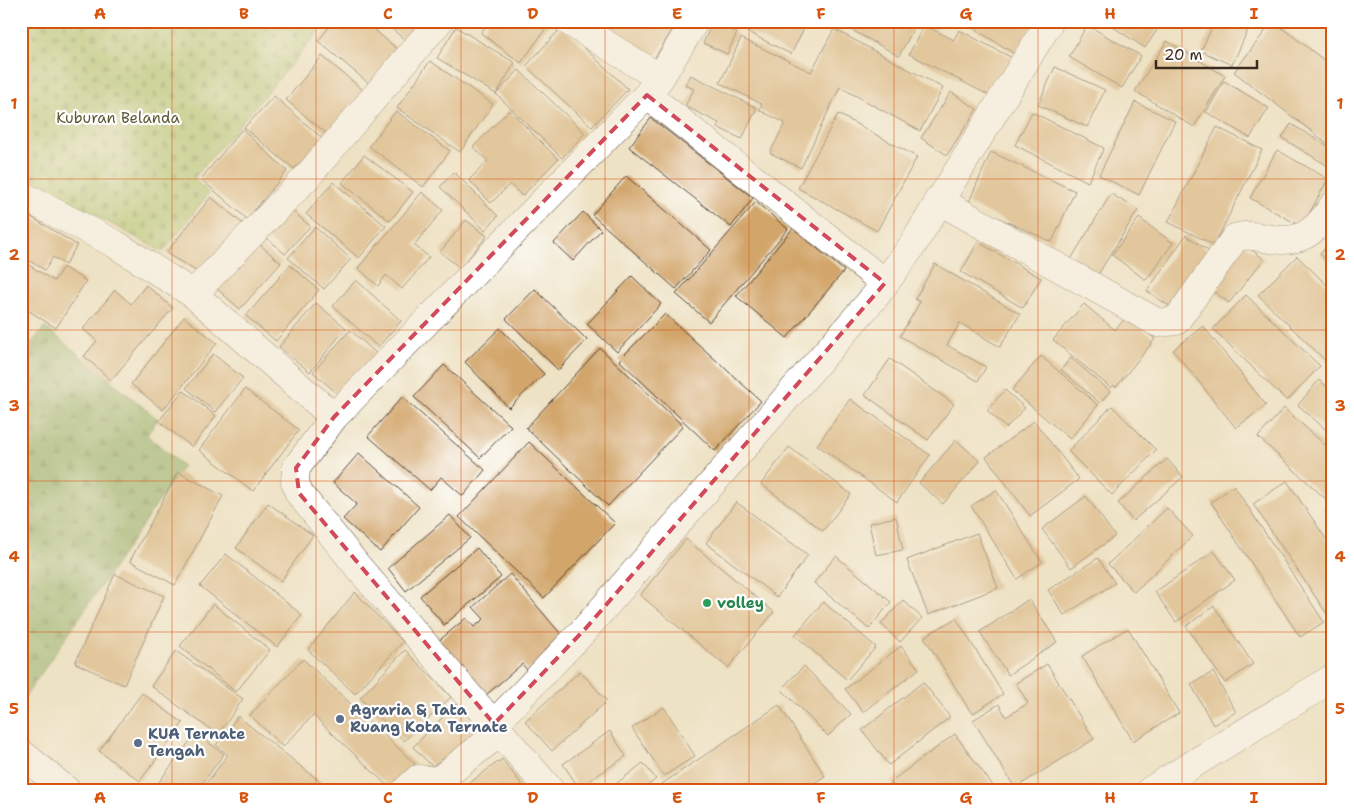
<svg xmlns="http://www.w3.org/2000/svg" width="1354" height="811" viewBox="0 0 1354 811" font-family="'Shantell Sans',sans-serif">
<defs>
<pattern id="forest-firs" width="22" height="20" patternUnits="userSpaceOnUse" patternTransform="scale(1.25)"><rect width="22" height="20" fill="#86aa5e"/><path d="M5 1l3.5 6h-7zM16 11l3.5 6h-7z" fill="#6f8b4d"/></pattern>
<pattern id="cemetery-stones" width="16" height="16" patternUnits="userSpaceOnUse" patternTransform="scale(1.25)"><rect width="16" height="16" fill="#a9c46a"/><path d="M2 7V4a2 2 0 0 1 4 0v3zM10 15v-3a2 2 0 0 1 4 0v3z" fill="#8b9f57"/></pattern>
</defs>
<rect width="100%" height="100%" fill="#fff"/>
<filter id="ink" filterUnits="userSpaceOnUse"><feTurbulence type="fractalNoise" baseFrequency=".02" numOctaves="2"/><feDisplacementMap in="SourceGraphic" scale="10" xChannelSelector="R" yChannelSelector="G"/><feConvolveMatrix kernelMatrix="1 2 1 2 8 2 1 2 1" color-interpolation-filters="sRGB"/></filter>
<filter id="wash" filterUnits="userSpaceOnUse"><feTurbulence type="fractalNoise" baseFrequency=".0096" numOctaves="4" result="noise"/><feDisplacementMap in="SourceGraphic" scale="20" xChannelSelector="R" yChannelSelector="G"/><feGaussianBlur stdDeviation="1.12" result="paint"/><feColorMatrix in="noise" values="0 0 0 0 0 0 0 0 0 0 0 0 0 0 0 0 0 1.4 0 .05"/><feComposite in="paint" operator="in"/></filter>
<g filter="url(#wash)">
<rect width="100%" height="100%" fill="#eee2c4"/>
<path fill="url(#forest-firs)" stroke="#606a3e" d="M45,327l113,92 -11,16 36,31 -162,237v-348z"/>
<path fill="url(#cemetery-stones)" stroke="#727744" d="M21,21h307l-134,157 15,15 -46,59 -142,-77z"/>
<g id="blocks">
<path fill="#d2a56b" d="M334,21h30l37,31 -29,34 -54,-45z
M383,21h37l-15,19z
M489,21h56l4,3 -28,39 -40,-30z
M587,21h91l-26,41z
M736,21h72l-17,33 -57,-29z
M854,21h53l8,5 -16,30 -49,-27z
M927,21h16l-6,8z
M962,21h73l-20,33z
M1104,21h53l4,3 -16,24z
M1215,21h37l-20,44 -31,-14z
M1273,21l60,46 -1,80 -98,-75z
M713,22l24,11 -10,21 -24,-11z
M924,25l30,15 5,-10 59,31 -22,38 -87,-45z
M1087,25l54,31 -19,32 -53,-31z
M456,27l59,36 -19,31 -59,-36z
M562,27l66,62 -36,38 -66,-61z
M834,29l109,59 -23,43 -80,-44 -39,81 -31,-15 15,-30 -26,-13 3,-6 -42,-21 21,-45 70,34z
M1167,41l58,35 -31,51 -59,-36z
M322,56l41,34 -36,44 -41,-34z
M430,61l63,43 -33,48 -63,-44z
M1055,67l50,23 -18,37 -49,-22z
M519,70l66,63 -23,25 -66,-64z
M691,75l66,33 -15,31 -25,-12 2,-4 -34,-17 9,-17 -9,-4z
M1224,81l45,27 -19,30 -44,-26z
M951,92l26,17 -30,46 -26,-17z
M274,96l49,43 -29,30 -50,-41z
M1135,102l40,19 -36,74 -40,-20z
M509,110l49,49 -36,37 -12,-12 -19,19 -22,-23 19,-19 -15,-14z
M396,111l54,40 -27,36 -54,-41z
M1032,112l72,36 -16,34 -73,-37z
M838,114l79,43 -40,74 -79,-43z
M651,118l102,80 -22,29 -102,-80z
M1291,124l42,25v20l-51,-31z
M1217,127l45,23 -48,95 -46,-23z
M242,129l45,42 -40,48 -46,-40z
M1277,150l51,29 -26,48 -52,-29z
M991,152l84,39 -23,51 -84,-38z
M364,155l49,37 -23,29 -48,-38z
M454,172l44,44 -13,14 -45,-43z
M626,176l85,74 -35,39 -84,-74z
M333,182l53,44 -27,32 -53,-44z
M422,192l21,18 -29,35 15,12 -27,32 -16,-14 -8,11 -20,-18z
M1111,194l27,16 -41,66 -26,-17z
M211,197l32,27 -42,50 -35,-21z
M756,202l32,27 -79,93 -33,-28z
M291,210l19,16 -25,28 -18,-16z
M21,211l56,34 -12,20 -12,-8 -8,13 -24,-14z
M583,212l18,18 -28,31 -19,-18z
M1139,218l34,25 -27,37 -34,-25z
M466,220l21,16 -27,32 -20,-16z
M315,227l36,32 -27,30 -36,-31z
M793,228l51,43 -57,67 -51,-42z
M1186,235l27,19 -38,56 -28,-19z
M1333,240v27l-13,-13z
M978,242l63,36 -18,30 -62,-36z
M258,243l23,20 -41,46 -23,-20z
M1242,243l22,16 -35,44 -21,-16z
M1297,256l36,35v71l-3,3 -72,-70z
M21,260l33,21 9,-14 23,14 -30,47 -35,-22z
M935,264l85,50 -20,33 -40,-24 -13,22 39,22 -8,14 -78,-45 20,-34 -5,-3z
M290,265l29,25 -43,51 -30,-25z
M632,276l29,28 -44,48 -30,-28z
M356,280l45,41 -23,26 -45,-41z
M146,285l27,23 -62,72 -27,-24 13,-15 -14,-12 32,-39 16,14z
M535,289l52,51 -29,30 -52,-51z
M1246,295l74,71 -33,35 -74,-72z
M316,303l30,25 -36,44 -31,-25z
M1084,304l31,26 12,-14 28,23 -39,48 -2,-2 -3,3 -58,-48z
M665,314l96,87 -46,50 -96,-91z
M184,317l33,26 -54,67 -32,-26z
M1203,326l63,79 -30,23 -63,-78z
M500,328l44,46 -35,34 -44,-46z
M350,330l27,24 -37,42 -27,-24z
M600,348l83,78 -75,80 -82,-78z
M213,354l30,24 -28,34 -29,-24z
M1041,356l57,49 -28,34 -58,-49z
M1071,358l39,33 -10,12 -39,-33z
M890,359l64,45 -26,36 -63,-45z
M444,365l67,61 -31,32 -66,-61z
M1319,380l14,12v44l-35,-31z
M245,389l54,41 -46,61 -54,-41z
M183,390l33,26 -24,31 -33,-26z
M1005,390l20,18 -19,20 -19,-18z
M402,397l83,73 -22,26 -22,-19 -11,13 -62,-54z
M850,399l80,56 -33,47 -80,-57z
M1112,406l44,44 -44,45 -44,-44z
M1284,408l49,44v42l-6,6 -69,-63z
M1034,421l45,58 -49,37 -44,-59z
M956,440l24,21 -37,43 -24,-21z
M529,442l86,81 -71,75 -85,-81z
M789,447l62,47 -28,37 -62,-47z
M359,453l60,54 -39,45 -37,-33 14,-15 -24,-21z
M1167,459l16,18 -50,44 -15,-18z
M178,472l45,24 -48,89 -45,-24z
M1287,481l46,68v74l-80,-119z
M1234,486l90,136 -24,15 -89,-135z
M996,490l46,72 -25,17 -46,-73z
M1086,496l29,40 -44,32 -29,-39z
M736,502l72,53 -31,42 -71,-54z
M268,503l45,32 -32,46 -45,-33z
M1333,505v17l-8,-10z
M1167,508l26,28 -59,56 -26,-28z
M450,515l20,23 -64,53 -18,-23z
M896,517l7,33 -27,5 -7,-32z
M977,533l21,55 -70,27 -21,-55z
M686,539l88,73 -46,56 -88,-73z
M477,548l24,29 -57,48 -24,-29z
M1214,551l21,29 -59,42 -21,-30z
M226,554l76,61 -25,32 -77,-61z
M836,556l55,46 -22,27 -55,-46z
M1098,558l17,25 -51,32 -16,-25z
M115,574l49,22 -40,89 -49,-22z
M510,574l55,65 -37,32 -6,-7 -36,31 -51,-51 31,-26 8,9 10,-8 -11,-12z
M355,592l48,50 -48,52 -47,-44z
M1029,599l28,43 -49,33 -28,-43z
M903,600l19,18 -22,24 -19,-18z
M823,602l53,45 -29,33 -52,-45z
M213,604l57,46 -34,42 -56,-46z
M1214,606l39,58 -28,19 -39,-57z
M956,618l47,76 -31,20 -48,-77z
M1128,628l51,85 -46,28 -51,-85z
M901,646l18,23 -56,43 -18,-23z
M405,650l46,47 -47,44 -44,-43z
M176,651l67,48 -25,36 -67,-49z
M303,659l112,105 -24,25 -78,-74 -30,32 -33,-32z
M1047,664l47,75 -79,49 -42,-68 26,-16 7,13 22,-14 -12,-20z
M804,666l47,48 -23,22 -47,-47z
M580,671l27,30 -55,50 -27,-30z
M1213,672l23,40 -23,13 -22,-41z
M923,682l27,35 -61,48 -27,-35z
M142,693l41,30 -43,58 -41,-30z
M456,704l27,29 -51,33 -19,-19z
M779,705l46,71 -22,14h-150z
M664,707l31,49 -31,20 -32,-48z
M238,716l17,14 76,60h-130l27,-35 -12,-10z
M610,731l16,25 -47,32 -16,-24z
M196,733l28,21 -27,36h-44z
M955,734l41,56h-100l-6,-8z
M502,759l24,31h-66z
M643,763l13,16 -14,11h-34z"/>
</g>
</g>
<g filter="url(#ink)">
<use href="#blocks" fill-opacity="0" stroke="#564637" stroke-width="1"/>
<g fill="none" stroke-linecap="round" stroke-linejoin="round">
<g stroke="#564637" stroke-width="29">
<path id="street" d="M568,21l92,57
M647,95l238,188
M21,195l94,49 78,50 141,123 313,-322 13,-17 35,-57
M938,200l220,123 18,-2 59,-83c11,-4 19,-2 30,0 34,7 49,-4 68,-32
M193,294l113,-116 133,-157
M334,417l-38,51 -1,14 4,11 59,74 192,223
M494,724l92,-96 291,-334 35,-48 138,-225
M406,790l12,-11 20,2 62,-49"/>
</g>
<g stroke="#564637" stroke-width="29">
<path id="secondary" d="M21,753l45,37
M1151,790l182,-112"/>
</g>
<use href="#street" stroke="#fff" stroke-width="28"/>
<use href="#secondary" stroke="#fff" stroke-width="28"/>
</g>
</g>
<path d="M0 0H1354V811H0ZM647,95l238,188 -299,345 -92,96 -195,-231 -3,-25 38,-51z" fill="#eee2c4" fill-opacity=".55" fill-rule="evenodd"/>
<path fill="none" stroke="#d1495b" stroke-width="4" stroke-dasharray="10 6" stroke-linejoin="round" d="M647,95l238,188 -299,345 -92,96 -195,-231 -3,-25 38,-51z"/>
<path fill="none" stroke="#d7540e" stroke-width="1" stroke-opacity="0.55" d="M172,21v769M316,21v769M461,21v769M605,21v769M749,21v769M894,21v769M1038,21v769M1182,21v769M21,179h1312M21,330h1312M21,481h1312M21,632h1312"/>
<circle fill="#2e9e5b" stroke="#fff" stroke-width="2" cx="707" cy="603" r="5"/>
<g fill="#5c6f8a" stroke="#fff" stroke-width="2">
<circle cx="340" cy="719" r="5"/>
<circle cx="138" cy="743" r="5"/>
</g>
<g text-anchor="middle" stroke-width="4.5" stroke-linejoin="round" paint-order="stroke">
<g font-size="15" fill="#5c5835" stroke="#fff">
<text x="118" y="123">Kuburan Belanda</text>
</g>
<g font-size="15" font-weight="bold" fill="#27864d" stroke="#fff" text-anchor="start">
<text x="717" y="608">volley</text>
</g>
<g font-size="15" font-weight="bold" fill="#4e5e75" stroke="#fff" text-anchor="start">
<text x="350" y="715">Agraria &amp; Tata<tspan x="350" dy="17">Ruang Kota Ternate</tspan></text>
<text x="148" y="739">KUA Ternate<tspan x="148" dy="17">Tengah</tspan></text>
</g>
</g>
<rect width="1354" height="811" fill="none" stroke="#fff" stroke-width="55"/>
<path d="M1156 60v8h101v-8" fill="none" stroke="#3b2a1e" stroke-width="2.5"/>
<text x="1164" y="60" font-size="15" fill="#3b2a1e" stroke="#ffffff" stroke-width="4" paint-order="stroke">20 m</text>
<rect x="28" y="28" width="1298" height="756" fill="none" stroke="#d7540e" stroke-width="2"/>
<g font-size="16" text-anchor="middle" font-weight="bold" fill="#d7540e">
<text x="100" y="19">A</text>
<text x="244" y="19">B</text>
<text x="388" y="19">C</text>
<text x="533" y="19">D</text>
<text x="677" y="19">E</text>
<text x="821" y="19">F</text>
<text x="966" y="19">G</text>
<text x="1110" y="19">H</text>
<text x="1254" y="19">I</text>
<text x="14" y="109">1</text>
<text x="1340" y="109">1</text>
<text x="14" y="260">2</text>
<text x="1340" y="260">2</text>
<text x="14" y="411">3</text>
<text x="1340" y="411">3</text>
<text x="14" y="562">4</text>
<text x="1340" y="562">4</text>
<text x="14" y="714">5</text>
<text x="1340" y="714">5</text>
<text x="100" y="803">A</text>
<text x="244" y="803">B</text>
<text x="388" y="803">C</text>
<text x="533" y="803">D</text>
<text x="677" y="803">E</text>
<text x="821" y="803">F</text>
<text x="966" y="803">G</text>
<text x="1110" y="803">H</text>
<text x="1254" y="803">I</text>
</g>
</svg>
